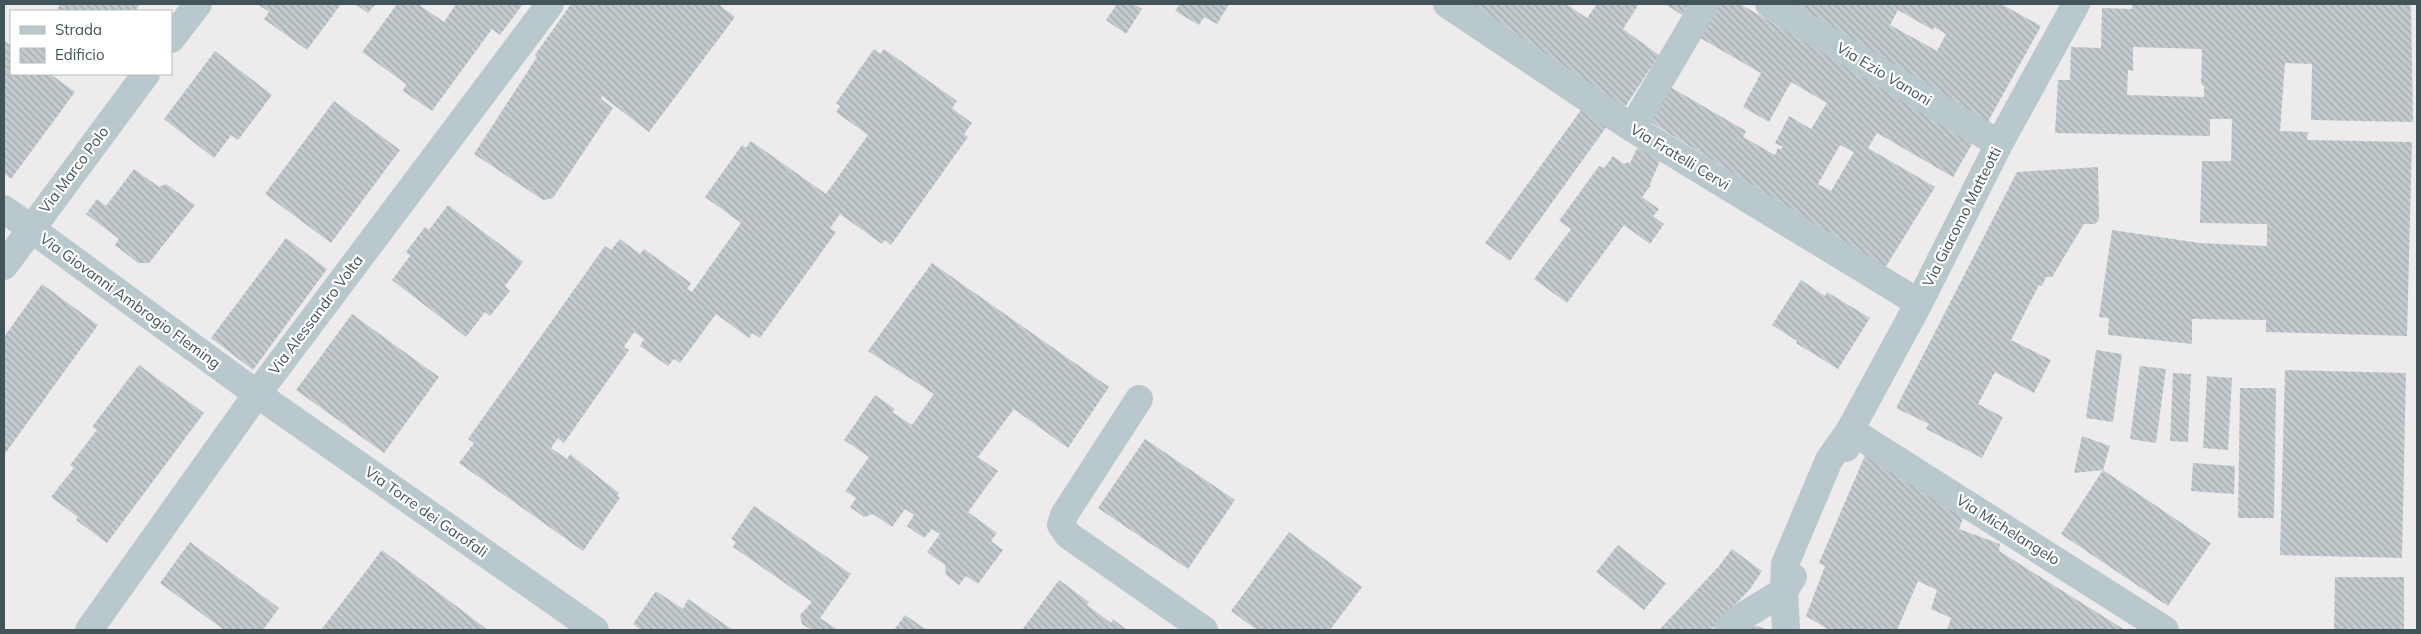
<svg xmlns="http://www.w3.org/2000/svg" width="2421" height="634" viewBox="0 0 2421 634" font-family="Mulish,sans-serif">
<defs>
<pattern id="building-back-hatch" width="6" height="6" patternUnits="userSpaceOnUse" patternTransform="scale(1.25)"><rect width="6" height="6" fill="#c4cbcf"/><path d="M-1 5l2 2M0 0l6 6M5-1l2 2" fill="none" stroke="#a1a7ab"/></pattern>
</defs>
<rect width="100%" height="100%" fill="#eeebec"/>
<path fill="url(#building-back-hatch)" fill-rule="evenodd" d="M61,4h79l-5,7h-74l-4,-2z
M257,4h84l-34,46 -43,-31 5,-7z
M355,4h21l-8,9z
M397,4h21l26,18 12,-18h67l-23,31 -8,-6 -60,82 -29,-20 3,-7 -44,-32z
M571,4h147l17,13 -86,115 -47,-36 -1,3 12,9 -60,90 -10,2 -69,-46 63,-97 -2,-2z
M1117,4h17l8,5 -16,25 -20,-14z
M1180,4h49l-12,20 -13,-7 -5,8 -24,-14z
M1472,4h94l21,14 10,-14h42l-16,25 36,26 -34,52z
M1665,4h24l-7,11z
M1713,4h27l235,135 -22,38 -76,-44 -9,15 67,39 -50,81 -239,-149 19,-35 81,47 -3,6 32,18 3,-7 3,1 2,-2 -8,-4 14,-27 22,13 16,-26 -36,-21 -22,40 -26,-15 18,-34 -66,-38zM1840,145l14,7 -23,39 -13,-7z
M1788,4h213l40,22 -56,101zM1898,10l35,20 1,-3 12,7 -9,17 -47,-26z
M2132,4h279l2,118 -102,-2 1,-56 -27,-1 -5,68 28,1 -1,8 105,2 -5,194 -141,-4v-12l-74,-1v25l-84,-9 1,-17 -10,-1 13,-87 88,13 67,3v-22l-67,-1 2,-62h29l1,-42h-22v17l-155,-3 3,-53h12l1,-33 30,1 1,-40 30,1zM2133,47l69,2 -1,35 3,2v11l-77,-2 1,-25 5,1z
M4,40l7,6v28h39l25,18 -64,87 -7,-6z
M874,49l6,5 4,-5 73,52 -5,7 20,15 -8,11 4,3 -77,108 -6,-5 -3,4 -42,-30 -10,14 6,4 -76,106 -8,-5 -3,5 -33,-24 -36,49 -6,-4 -6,7 -28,-20 4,-7 -10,-7 -10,15 5,3 -65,93 -6,-5 -7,10 16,11 3,-5 49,39 -2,3 3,2 -37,53 -124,-88 15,-20 -6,-4 137,-193 6,4 9,-11 20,15 4,-5 47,34 -4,6 5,3 49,-69 -36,-26 37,-52 4,3 5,-7 75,53 42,-59 -32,-23 4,-6 -4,-3z
M215,51l57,44 -34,45 -7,-5 -17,23 -50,-39z
M334,101l66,49 -69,93 -66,-49z
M1586,103l24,19 -100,139 -25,-18z
M1641,140l21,16 -12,28 1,1 -9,12 17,12 -6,7 11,8 -14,20 -26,-19 -57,78 -33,-24 37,-50 -12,-8 40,-55 5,2 9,-12 11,8 4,-2 2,1z
M2098,167l1,52 -4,5h-11l-32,53h-6l-4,9 -3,-1 -28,55 40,20 -17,33 -39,-21 -17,32 25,13 -21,41 -56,-29 3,-5 -33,-16 121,-236z
M134,169l25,18 7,-3 29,21 -46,58h-11l-23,-18 4,-6 -33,-25 11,-15 9,7z
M448,205l75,57 -18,24 5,5 -20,25 -5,-4 -19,25 -74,-57 18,-24 -4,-4 19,-25 4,3z
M286,238l41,31 -74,101 -42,-32z
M932,263l177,124 -41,61 -54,-39 -36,48 20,14 -30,41 29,21 -6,8 12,9 -25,34 -12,-8 -7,9 -13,-10 -1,-10 -18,-13 13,-18 -8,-5 -8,9 -17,-12 7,-11 -9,-6 -13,18 -19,-13 -9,3 -14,-10 6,-9 -11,-7 24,-34 -25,-17 31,-45 20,14 -3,3 20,13 22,-31 -66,-43z
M1801,280l24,16 2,-4 43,26 -32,51 -42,-26 1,-2 -25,-16z
M42,284l56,41 -94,130v-118z
M352,314l87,63 -55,76 -88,-63z
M2096,350l26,4 -9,68 -27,-4z
M139,365l65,48 -97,130 -31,-23 2,-3 -27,-20 23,-29 -4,-3 27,-35 -5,-3z
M2140,366l26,3 -10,74 -26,-4z
M2285,370l121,3 -4,185 -122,-3z
M2173,373l18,1 -3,68 -18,-1z
M2207,376l25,2 -4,72 -25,-2z
M2240,388h36l-2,130h-36z
M2082,436l28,10 -7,24 -29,3z
M1145,439l90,61 -47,69 -90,-61z
M1866,453l97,65 -4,11 41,15 -1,7 126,79h-178l4,-12 -20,-9 6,-19 -19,-9 -21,49h-68l-23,-14 19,-50 -6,-3z
M2193,463l42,3 -1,28 -43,-3z
M2103,470l108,73 -43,63 -107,-72z
M754,506l97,68 -31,44 18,12h-29l1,-1 -8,-5 -2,-9 12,-13 -79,-55 3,-5 -5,-3z
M1289,532l73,55 -32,43h-73l-26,-19z
M190,542l89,66 -16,22h-39l-64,-47z
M1618,545l48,38 -22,27 -48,-38z
M1732,549l30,22 -12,18 -39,41h-52l60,-64z
M382,550l106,80h-167z
M2335,577h69v53h-70z
M1059,580l30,22 -2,3 24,18 2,-4 14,11h-105z
M656,591l27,18 5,-10 45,31h-92l-8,-6z
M905,615l22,15h-33z
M1751,624l18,6h-25z"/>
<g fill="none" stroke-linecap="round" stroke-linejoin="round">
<path stroke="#b8c8cc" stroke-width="28" d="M1447,4l185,124 287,175
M1769,4l230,140
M171,39l27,-35
M1632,128l73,-124
M4,209l253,185 338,236
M4,266l142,-192
M1139,399l-75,116 -3,10 7,10 136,95
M1846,448l4,-18 315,200
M89,630l168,-236 293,-390
M1728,630l17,-15 39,-24 9,-14
M1786,630l-2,-39 1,-27 44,-104 21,-30 69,-127 80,-159 77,-140"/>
</g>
<g text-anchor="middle" stroke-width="4.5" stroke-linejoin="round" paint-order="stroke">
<g font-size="15" fill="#435459" stroke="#fff">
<text transform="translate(1884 74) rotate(31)" y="5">Via Ezio Vanoni</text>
<text transform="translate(1680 157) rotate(31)" y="5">Via Fratelli Cervi</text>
<text transform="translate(74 170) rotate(-53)" y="5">Via Marco Polo</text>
<text transform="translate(1962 217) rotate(-63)" y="5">Via Giacomo Matteotti</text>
<text transform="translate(130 301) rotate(36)" y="5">Via Giovanni Ambrogio Fleming</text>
<text transform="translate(316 315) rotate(-53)" y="5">Via Alessandro Volta</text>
<text transform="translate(426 512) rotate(35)" y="5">Via Torre dei Garofali</text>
<text transform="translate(2008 530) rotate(32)" y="5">Via Michelangelo</text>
</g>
</g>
<rect width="2421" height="634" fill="none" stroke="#435459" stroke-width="10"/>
<rect x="10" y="10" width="162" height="65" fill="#ffffff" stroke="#b4bbbd"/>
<rect x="20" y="26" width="25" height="8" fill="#b8c8cc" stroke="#b4bbbd"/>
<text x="55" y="35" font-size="15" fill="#435459">Strada</text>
<rect x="20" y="48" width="25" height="15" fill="url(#building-back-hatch)" stroke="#b4bbbd"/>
<text x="55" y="60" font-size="15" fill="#435459">Edificio</text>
</svg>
